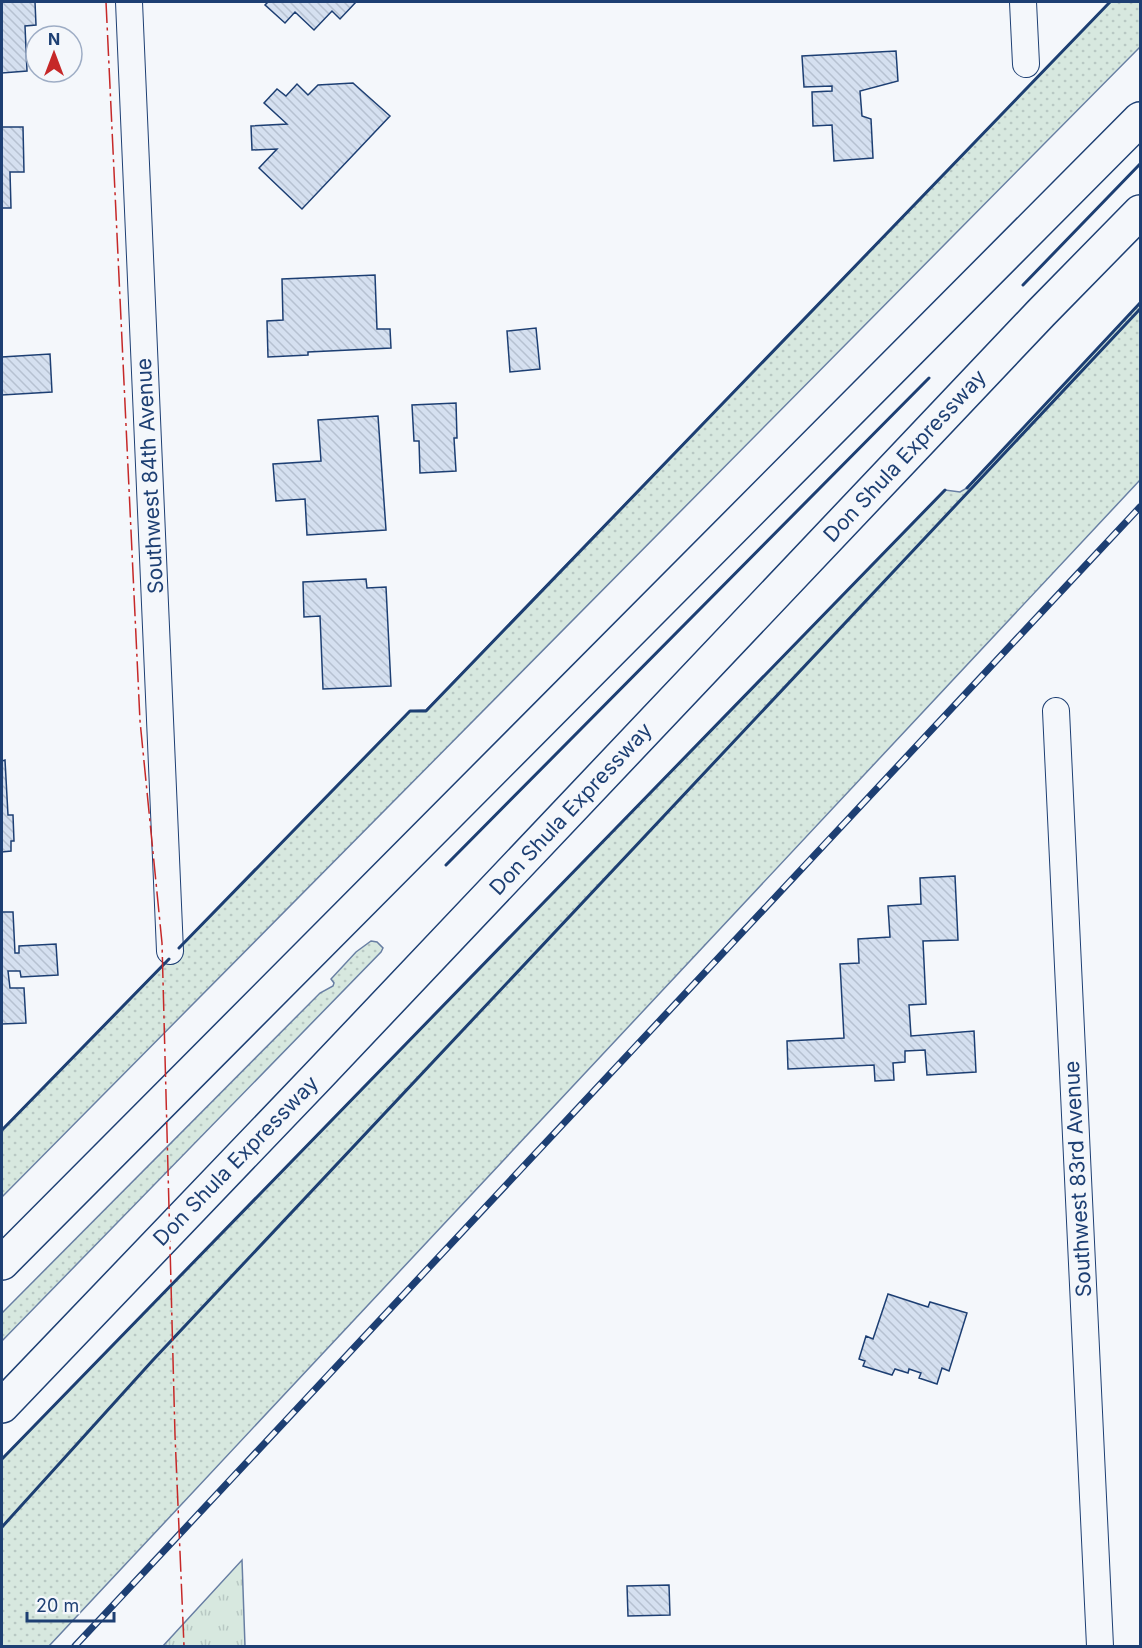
<svg xmlns="http://www.w3.org/2000/svg" width="1142" height="1648" viewBox="0 0 1142 1648" font-family="Inter,sans-serif">
<defs>
<pattern id="grass-dots" width="8" height="8" patternUnits="userSpaceOnUse" patternTransform="scale(1.5)"><rect width="8" height="8" fill="#d7e8df"/><path d="M2 2h.1M6 6h.1" fill="none" stroke="#b8c8c3" stroke-width="1.8" stroke-linecap="round"/></pattern>
<pattern id="park-tufts" width="24" height="20" patternUnits="userSpaceOnUse" patternTransform="scale(1.5)"><rect width="24" height="20" fill="#d7e8df"/><path d="M3 7l-1-3M5 7V3M7 7l1-3M15 17l-1-3M17 17v-4M19 17l1-3" fill="none" stroke="#b8c8c3"/></pattern>
<pattern id="building-back-hatch" width="6" height="6" patternUnits="userSpaceOnUse" patternTransform="scale(1.5)"><rect width="6" height="6" fill="#d5e0f0"/><path d="M-1 5l2 2M0 0l6 6M5-1l2 2" fill="none" stroke="#b6c1d1"/></pattern>
</defs>
<rect width="100%" height="100%" fill="#f4f7fb"/>
<path fill="url(#grass-dots)" stroke="#687fa3" stroke-width="1.5" d="M1110,2h30v45l-1138,1150v-67l408,-419 16,-1z
M1140,303v177l-1091,1166h-47v-187l943,-969 15,2 7,-4z
M371,941l6,1 6,6 -2,4 -379,389v-28l318,-320 13,-7 1,-3 -3,-4 25,-27z"/>
<path fill="url(#park-tufts)" stroke="#687fa3" stroke-width="1.5" d="M242,1560l3,86h-82z"/>
<path fill="url(#building-back-hatch)" stroke="#1d3f73" stroke-width="1.5" d="M2,2h33l1,23 -11,1 2,45 -25,2z
M268,2h88l-16,17 -8,-8 -18,19 -19,-18 -10,11 -20,-18z
M896,51l2,30 -38,10 2,25 9,3 2,39 -39,3 -2,-36 -19,1 -1,-34 20,-1v-5l-28,1 -2,-31z
M353,83l37,33 -88,93 -43,-41 18,-19 -25,1 -1,-24 36,-2 -23,-21 13,-14 9,7 11,-12 11,11 10,-10z
M2,127h21l1,45h-14l1,36h-9z
M375,275l2,54h13l1,19 -83,4v3l-40,2 -1,-36 16,-1 -1,-41z
M536,328l4,41 -30,3 -3,-41z
M50,354l2,38 -50,3v-38z
M456,403l1,35h-3l2,33 -36,2 -1,-32h-5l-2,-36z
M378,416l8,114 -79,5 -2,-36 -29,2 -3,-37 48,-3 -3,-41z
M366,579l1,9 19,-1 5,99 -68,3 -3,-73 -16,1 -1,-35z
M5,760l3,55h5l1,26h-3v10l-9,1v-91z
M955,876l3,64 -35,1 3,63 -17,1 2,31 63,-5 2,41 -49,3 -2,-25 -20,1v11l-12,1 1,17 -19,1 -1,-16 -86,4 -1,-28 57,-3 -4,-74 19,-1 -1,-24 32,-2 -2,-31 33,-2 -1,-26z
M2,912h11l2,41h4v-7l37,-2 2,31 -37,2 -1,-6h-12l2,17h14l2,35 -24,1z
M888,1294l40,13 2,-5 37,11 -18,58 -7,-3 -5,16 -18,-6 2,-5 -12,-4 -1,4 -13,-4 -3,6 -29,-9 2,-5 -6,-2 7,-23 7,3z
M669,1585l1,30 -42,1 -1,-30z"/>
<g fill="none" stroke-linecap="round" stroke-linejoin="round">
<g stroke="#1d3f73" stroke-width="28">
<path id="minor" d="M129,2l41,949
M1023,2l3,62
M1056,711l44,935"/>
</g>
<g stroke="#1d3f73" stroke-width="36">
<path id="motorway" d="M2,1263l1138,-1144
M2,1406l315,-329 724,-764 99,-101"/>
</g>
<use href="#minor" stroke="#f4f7fb" stroke-width="26"/>
<use href="#motorway" stroke="#f4f7fb" stroke-width="33"/>
<g stroke="#1d3f73" stroke-width="7">
<path id="rail" d="M75,1646l1065,-1139"/>
</g>
<use href="#rail" stroke="#f4f7fb" stroke-width="4.5" stroke-dasharray="14" stroke-linecap="butt"/>
<path stroke="#1d3f73" stroke-width="3" d="M1023,285l117,-121
M967,488l173,-185
M446,865l483,-487
M179,948l231,-237h16l684,-709
M2,1130l167,-171
M2,1459l943,-969
M2,1527l151,-167 987,-1051"/>
<path stroke="#c62828" stroke-width="1.5" stroke-dasharray="21 4.5 3 4.5" stroke-linecap="butt" d="M106,2l34,719 22,222 13,492 9,211"/>
</g>
<g text-anchor="middle" stroke-width="4.5" stroke-linejoin="round" paint-order="stroke">
<g font-size="21" fill="#1d3f73" stroke="#f4f7fb">
<text transform="translate(905 456) rotate(-47)" y="7">Don Shula Expressway</text>
<text transform="translate(150 476) rotate(-93)" y="7">Southwest 84th Avenue</text>
<text transform="translate(571 809) rotate(-47)" y="7">Don Shula Expressway</text>
<text transform="translate(236 1161) rotate(-46)" y="7">Don Shula Expressway</text>
<text transform="translate(1078 1179) rotate(-93)" y="7">Southwest 83rd Avenue</text>
</g>
</g>
<rect width="1142" height="1648" fill="none" stroke="#1d3f73" stroke-width="6"/>
<g transform="translate(54 54)"><circle r="28" fill="#f4f7fb" stroke="#9eadc5" stroke-width="1.5"/>
<path d="M0-4.5L10 22L0 15L-10 22Z" fill="#c62828"/>
<text y="-9" font-size="16" font-weight="bold" text-anchor="middle" fill="#1d3f73">N</text>
</g>
<path d="M27 1612v9h87v-9" fill="none" stroke="#1d3f73" stroke-width="3"/>
<text x="36" y="1612" font-size="18" fill="#1d3f73" stroke="#f4f7fb" stroke-width="4.5" paint-order="stroke">20 m</text>
</svg>
